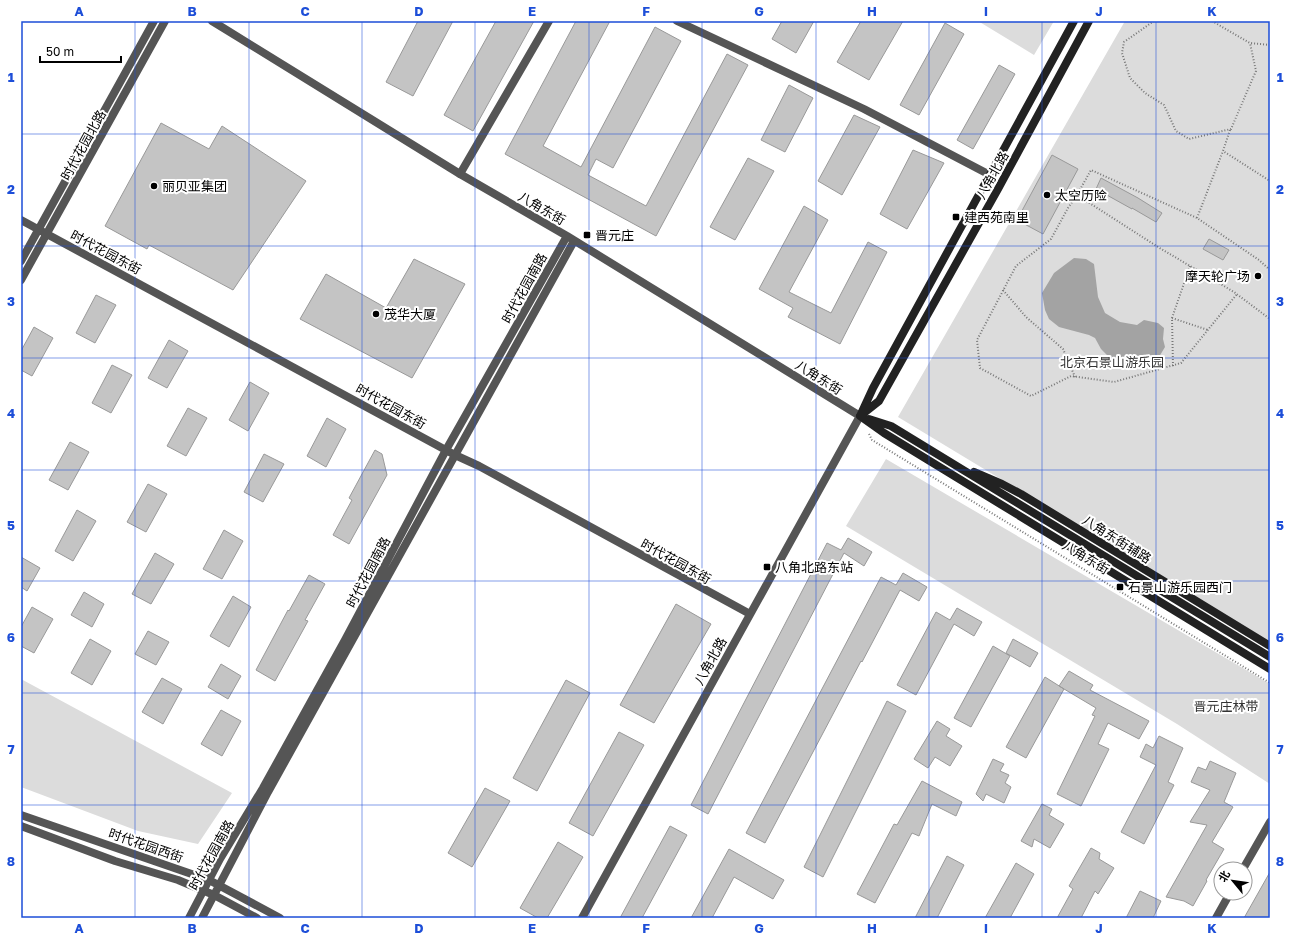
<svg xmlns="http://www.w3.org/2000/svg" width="1291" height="939" viewBox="0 0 1291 939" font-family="'Golos Text','Noto Sans SC',sans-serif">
<rect width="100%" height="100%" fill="#fff"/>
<path fill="#dcdcdc" d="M978,21h76l-20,34z
M1125,21h145v621l-372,-225z
M886,459l384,225v100l-93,-60 -331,-198z
M21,679l211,114 -34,51 -60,-13 -117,-44z"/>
<path fill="#a3a3a3" d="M1074,258l12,1 8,5 4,33 7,16 15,9 17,3 7,-5 14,3 6,5 -1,11 2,8 -6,10 -8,5 -16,7 -10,-3 -14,-7 -10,-10 -6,-11 -6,-3 -30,-8 -10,-8 -4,-9 -3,-17 12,-20z"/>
<path fill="#c4c4c4" stroke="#999" d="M418,21h35l-40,75 -27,-14z
M496,21h38l-61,110 -29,-16z
M576,21h34l-67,125 38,21 74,-140 26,14 -68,127 -17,-9 -8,16 58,31 81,-152 21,11 -92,171 -151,-82z
M782,21h32l-18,32 -24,-14z
M861,21h42l-34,59 -32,-18z
M945,23l19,11 -45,81 -19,-10z
M999,65l16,9 -42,75 -16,-9z
M789,85l24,13 -28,54 -24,-12z
M854,115l26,12 -38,68 -24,-14z
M161,123l48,26 13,-23 84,55 -73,109 -84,-45 -2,4 -42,-23z
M913,150l31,13 -37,66 -27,-15z
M1052,155l26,14 -35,65 -26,-14z
M748,158l26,13 -39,69 -25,-13z
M1101,178l37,20 24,15 -6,9 -24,-14v1l-36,-20z
M804,206l24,14 -39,72 42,21 37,-71 19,10 -47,92 -52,-27 5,-9 -34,-19z
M1209,239l20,11 -6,10 -20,-11z
M414,259l51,25 -53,94 -112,-59 26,-45 60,34z
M96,295l20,10 -21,38 -19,-10z
M34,327l19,11 -21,38 -11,-6v-19z
M169,340l19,11 -21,37 -19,-10z
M112,365l20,10 -21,38 -19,-10z
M250,382l19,11 -21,38 -19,-11z
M188,408l19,10 -21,38 -19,-10z
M327,418l19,11 -20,38 -19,-11z
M70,442l19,10 -21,38 -19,-10z
M375,450l7,4 5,21 -38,69 -16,-9 19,-35 -3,-2z
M264,454l20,10 -21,38 -19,-10z
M148,484l19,10 -21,38 -19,-10z
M77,510l19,11 -23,40 -18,-10z
M224,530l19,11 -21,38 -19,-10z
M848,538l24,14 -8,14 -20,-13 -136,261 -17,-9 136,-262 14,7z
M155,553l19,11 -23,40 -19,-10z
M21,557l19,11 -13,23 -6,-4z
M903,573l24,14 -8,14 -19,-11 -38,72 -1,-1 -96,182 -19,-10 135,-256 15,8z
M309,575l16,9 -20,36 3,1 -33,60 -19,-11 32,-60 1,1z
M84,592l20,12 -12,23 -21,-12z
M233,596l18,11 -22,40 -19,-11z
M676,604l35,20 -57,99 -34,-18z
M32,607l21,12 -19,34 -13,-7v-19z
M957,608l25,14 -8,14 -20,-12 -38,71 -19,-10 39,-73 14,8z
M148,631l21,11 -13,23 -21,-11z
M90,639l21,12 -19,34 -21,-12z
M1013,639l25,14 -8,14 -24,-14z
M993,646l17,10 -39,71 -17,-9z
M221,664l20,12 -13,23 -20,-12z
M1069,671l24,14 -3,5 59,31 -10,18 -31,-16 -10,21 11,5 -28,57 -24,-12 38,-78 -3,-1 4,-7 -37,-22z
M1045,677l19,12 -38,69 -20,-11z
M162,678l20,11 -19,35 -21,-12z
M566,680l24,13 -53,98 -24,-13z
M887,701l19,10 -83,166 -19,-10z
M221,710l20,11 -19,35 -21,-12z
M937,721l13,8 -4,7 16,10 -12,20 -15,-9 -7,11 -14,-9z
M619,732l25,13 -51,91 -24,-13z
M1159,736l24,12 -15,34 6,3 -30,59 -23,-12 35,-67 -16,-8 6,-13 7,4z
M993,759l11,5 -4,7 9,4 -4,8 6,4 -7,16 -18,-9 -3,7 -7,-7z
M1210,761l26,12 -12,29 9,5 -21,35 12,7 -18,31 1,1 -14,25 -9,-5 -18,-4 41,-72 -17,-3 20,-32 -19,-8 7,-15 8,3z
M922,781l40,21 -6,14 -24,-12 -13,32 -7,-3 -37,70 -18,-9 37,-70 3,1z
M485,788l25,13 -38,66 -24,-14z
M1042,804l10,5 -3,6 15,9 -14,24 -16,-9 -2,8 -11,-6z
M670,826l17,9 -45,83h-22z
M558,842l25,15 -36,61h-9l-18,-10z
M1091,848l9,5 -1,6 15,9 -16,26 -3,-3 -14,27h-24l16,-29 -4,-3z
M729,849l55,31 -11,19 -39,-22 -22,41h-21z
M947,856l17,9 -27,53h-22z
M1016,863l18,11 -24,44h-25z
M1270,872v46h-26z
M1140,891l21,10 -8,17h-27z"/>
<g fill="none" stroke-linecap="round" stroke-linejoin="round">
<path stroke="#777" stroke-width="2" stroke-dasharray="1 2" stroke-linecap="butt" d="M1154,21l-30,21 -2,11 8,25 15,15 19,12 12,26 13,8 42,-10 25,-58 -6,-28
M1212,21l38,22 20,2
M1230,130l-7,21 47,30
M1077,195l-9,13 -17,31 -35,27 -39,74 3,28 51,28 40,-20 43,6 67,-19 56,-69
M1197,218l26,-67
M1270,270l-11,-10 -62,-42 -106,-48 -14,25 81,52 76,45 36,27
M1003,290l23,27 37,32 12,28
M1172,318l36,12
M1173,366l-1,-48 18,-52
M869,434l3,6 398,243"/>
<path stroke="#555" stroke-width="8" d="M677,21l187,88 126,66
M460,174l89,-153"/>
<path stroke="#555" stroke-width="8" d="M212,21l248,153 107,62 293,180 -278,502
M21,220l434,235 24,11 271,148
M21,261l133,-240
M21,280l144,-259
M21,815l188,65 71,38
M21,826l94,35 63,19 36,15 43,23
M1243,869l27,-47
M189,918l31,-59 43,-71 82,-148 101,-190 121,-214
M202,918l66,-126 306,-551
M1216,918l14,-25"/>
<path stroke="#222" stroke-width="8" d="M861,414l12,-26 201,-367
M860,416l24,17 386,236
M860,416l19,-15 119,-212 91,-168
M869,419l22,7 379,231
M974,472l28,12 19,10 249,152"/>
</g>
<path fill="none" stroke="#1d4ed8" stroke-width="1" stroke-opacity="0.55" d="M135,21v897M249,21v897M362,21v897M475,21v897M589,21v897M702,21v897M816,21v897M929,21v897M1042,21v897M1156,21v897M21,134h1249M21,246h1249M21,358h1249M21,470h1249M21,581h1249M21,693h1249M21,805h1249"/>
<g fill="#000" stroke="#fff" stroke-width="1.5">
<circle cx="154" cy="186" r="4"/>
<circle cx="1047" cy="195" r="4"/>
<rect x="952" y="213" width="8" height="8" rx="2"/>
<rect x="583" y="231" width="8" height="8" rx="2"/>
<circle cx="1258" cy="276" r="4"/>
<circle cx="376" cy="314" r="4"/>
<rect x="763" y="563" width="8" height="8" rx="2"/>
<rect x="1116" y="583" width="8" height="8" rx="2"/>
</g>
<g text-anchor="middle" stroke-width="4" stroke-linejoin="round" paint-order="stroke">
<g font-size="13" fill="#000" stroke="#fff">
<text transform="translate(83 145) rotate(-61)" y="5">时代花园北路</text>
<text transform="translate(992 175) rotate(-61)" y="5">八角北路</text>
<text transform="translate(542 208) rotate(30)" y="5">八角东街</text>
<text transform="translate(106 252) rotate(28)" y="5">时代花园东街</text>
<text transform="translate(524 288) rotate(-61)" y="5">时代花园南路</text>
<text transform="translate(819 377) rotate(32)" y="5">八角东街</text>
<text transform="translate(391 406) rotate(29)" y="5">时代花园东街</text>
<text transform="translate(1117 539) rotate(32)" y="5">八角东街辅路</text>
<text transform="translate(1086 557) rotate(31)" y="5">八角东街</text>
<text transform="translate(676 561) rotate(29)" y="5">时代花园东街</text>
<text transform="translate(368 572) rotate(-62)" y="5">时代花园南路</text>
<text transform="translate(710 661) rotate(-61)" y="5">八角北路</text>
<text transform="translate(146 845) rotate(19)" y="5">时代花园西街</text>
<text transform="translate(211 855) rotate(-61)" y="5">时代花园南路</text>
</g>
<g font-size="13" fill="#000" stroke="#fff" text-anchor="start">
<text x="162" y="191">丽贝亚集团</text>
<text x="1055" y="200">太空历险</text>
<text x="964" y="222">建西苑南里</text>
<text x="595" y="240">晋元庄</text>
<text x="1250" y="281" text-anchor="end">摩天轮广场</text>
<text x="384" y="319">茂华大厦</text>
<text x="775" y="572">八角北路东站</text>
<text x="1128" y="592">石景山游乐园西门</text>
</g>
<g font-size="13" fill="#333" stroke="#fff">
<text x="1112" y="367">北京石景山游乐园</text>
<text x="1226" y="711">晋元庄林带</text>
</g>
</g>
<rect width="1291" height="939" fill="none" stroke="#ffffff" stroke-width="44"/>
<g transform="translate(1233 881) rotate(299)"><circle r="19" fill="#ffffff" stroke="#999999"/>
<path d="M0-3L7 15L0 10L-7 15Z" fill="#000000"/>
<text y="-6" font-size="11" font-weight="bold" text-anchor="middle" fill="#000000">北</text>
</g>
<path d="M40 56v6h81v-6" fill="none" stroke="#000000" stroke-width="2"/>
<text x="46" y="56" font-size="12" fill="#000000" stroke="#ffffff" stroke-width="3" paint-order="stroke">50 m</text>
<rect x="22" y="22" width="1247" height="895" fill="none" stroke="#1d4ed8" stroke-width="1.5"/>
<g font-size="13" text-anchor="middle" font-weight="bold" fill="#1d4ed8">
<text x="79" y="16">A</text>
<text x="192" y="16">B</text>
<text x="305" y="16">C</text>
<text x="419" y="16">D</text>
<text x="532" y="16">E</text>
<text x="646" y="16">F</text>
<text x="759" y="16">G</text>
<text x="872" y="16">H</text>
<text x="986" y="16">I</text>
<text x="1099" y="16">J</text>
<text x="1212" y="16">K</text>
<text x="11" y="82">1</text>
<text x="1280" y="82">1</text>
<text x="11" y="194">2</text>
<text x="1280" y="194">2</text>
<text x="11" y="306">3</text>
<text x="1280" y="306">3</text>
<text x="11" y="418">4</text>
<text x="1280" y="418">4</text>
<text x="11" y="530">5</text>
<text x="1280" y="530">5</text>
<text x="11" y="642">6</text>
<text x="1280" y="642">6</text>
<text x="11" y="754">7</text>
<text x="1280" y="754">7</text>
<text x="11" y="866">8</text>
<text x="1280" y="866">8</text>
<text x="79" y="933">A</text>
<text x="192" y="933">B</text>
<text x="305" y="933">C</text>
<text x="419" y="933">D</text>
<text x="532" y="933">E</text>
<text x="646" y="933">F</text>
<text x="759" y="933">G</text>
<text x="872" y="933">H</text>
<text x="986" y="933">I</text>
<text x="1099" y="933">J</text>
<text x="1212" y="933">K</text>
</g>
</svg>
